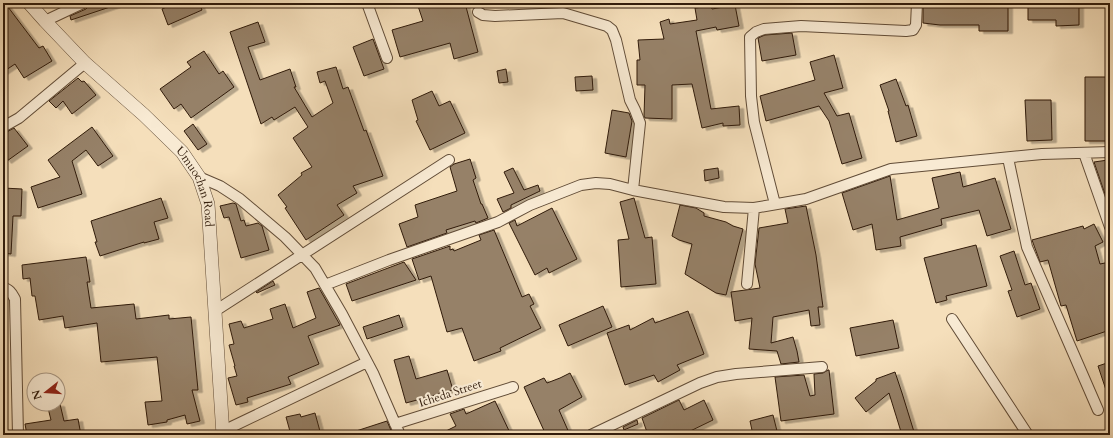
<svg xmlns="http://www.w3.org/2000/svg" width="1113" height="438" viewBox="0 0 1113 438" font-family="Cardo,serif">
<defs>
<filter id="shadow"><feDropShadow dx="4.5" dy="2.5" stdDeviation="0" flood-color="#0004"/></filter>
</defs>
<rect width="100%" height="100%" fill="#f5dfbb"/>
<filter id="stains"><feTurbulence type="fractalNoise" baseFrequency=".005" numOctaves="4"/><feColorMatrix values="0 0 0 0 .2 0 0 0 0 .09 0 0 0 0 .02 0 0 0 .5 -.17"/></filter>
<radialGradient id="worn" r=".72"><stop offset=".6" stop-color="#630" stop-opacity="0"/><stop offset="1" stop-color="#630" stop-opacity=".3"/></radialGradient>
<path fill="#968167" stroke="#301b0b" filter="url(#shadow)" d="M3,3h2l34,45 4,-2 9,15 -28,17 -9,-14 -12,8z
M89,3h27v2l-45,15 -1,-4 16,-7 3,-3z
M175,3h24l3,7 -34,15 -6,-16z
M417,3h48l13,49 -24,7 -4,-16 -50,14 -8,-27 31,-9z
M923,3h85v28h-29v-6h-39l-17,-2z
M1028,3h51v22l-23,1v-6h-28z
M735,5l4,21 -22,4 -1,-3 -20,4 15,78 28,-3 1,19 -17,1v-3l-21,5 -10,-44 -20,1v34l-27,-1 -1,-2 1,-31h-8v-25h3l-2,-20 26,-1 -4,-17 9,-3 1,5 27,-4 -2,-12 16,-2 1,3z
M258,22l7,20 -17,5 12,33 30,-11 6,18h-2l18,30 21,-14 -8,-22 -5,2 -3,-11 19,-5 7,22 5,-2 16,44 2,-1 17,46 -30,10 4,7 -20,12 7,10 -38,25 -21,-32 2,-1 -9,-12 24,-20 -1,-2 11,-6 -19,-29 15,-11 -13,-20 -21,13 -2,-3 -11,7 -31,-92z
M792,33l4,22 -34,6 -4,-23 7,-3z
M373,39l11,30 -20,7 -11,-29z
M204,51l15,23 4,-3 11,16 -43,31 -10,-14 -7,5 -14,-20 31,-22 -4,-5z
M834,55l9,33 -19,5 13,23 12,-3 13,45 -20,6 -13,-43 -10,-15 -53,15 -6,-25 55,-16 -5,-18z
M506,69l2,13 -9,1 -2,-12z
M592,76l1,14 -17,1 -1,-14z
M1085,77h22l1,64h-23z
M78,78l4,4 2,-1 12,14 -24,19 -9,-13 -7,7 -7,-7z
M896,79l10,27 2,-1 9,31 -21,6 -8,-31h1l-9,-26z
M432,91l7,15 11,-5 15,32 -35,17 -14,-29 2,-1 -6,-20z
M1025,100h26l1,40 -25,1z
M612,110l17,3 3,8 -6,36 -21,-4z
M193,124l14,20 -9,6 -14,-19z
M92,127l21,29 -15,10 -12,-16 -14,11 10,33 -44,14 -7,-21 29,-10 -12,-17z
M14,128l14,18 -21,15 -4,-5v-22z
M470,159l6,19 -3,2 8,24h1l6,14 -12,5 -1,-2 -29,9 1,3 -40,14 -8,-23 19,-7 -3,-12 42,-14 -7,-24 4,-3z
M1108,160l2,12v31h-2l-14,-41z
M513,168l11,22 14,-5 2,6 -29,14v3l-8,4 -6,-13 17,-6 -10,-21z
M718,168l1,10 -14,3 -1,-11z
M960,172l3,15 32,-9 16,51 -24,7 -8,-26 -38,9 1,6 -42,12 1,9 -25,4 -4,-26 -19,6 -11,-37 48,-17 7,44 42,-12 -7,-30z
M3,188l19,1 -1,27h-8l-2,38 -8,-1z
M161,198l7,20 -14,4 5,17 -15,4v-1l-44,14 -5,-14h2l-6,-21z
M634,198l11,40 7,-1 4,47 -35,3 -3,-47 11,-1 -9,-37z
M233,203l3,1 5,17 3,-1 2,6 12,-3 4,3 7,24 -28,8 -12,-41 -5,1 -4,-12z
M680,205l16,3 8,5v3l22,6 7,4 10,3 -17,66 -10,-2 -31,-19 7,-30 -13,-4 -7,-4z
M806,206l10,49 7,52h-5l2,18 -9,1 -2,-16 -36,7 -2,26 22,-6 4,14 2,11 -18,2 -4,-13 -28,-2 3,-31 -17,3 -4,-29 29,-4 -5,-24 4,-36 29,-5 -3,-14z
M552,208l25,51 -28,14 -2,-5 -12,7 -26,-52 6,-3 2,6z
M1094,224l9,18 -8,4 5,18 10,-2v68l-33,11 -11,-36 -5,1 -13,-46 -8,2 -8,-22 51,-14 1,3z
M494,230l28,67 7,-3 5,10 -4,2 11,22 -41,20 1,3 -27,10 -12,-33 -15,4 -16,-56 -12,4 -7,-21 38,-13v4l3,-1 1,2 27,-11 -2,-5z
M976,245l11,41 -41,10 1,4 -11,3 -12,-45z
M1014,251l11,34 6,-2 9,26 -23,8 -9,-26 4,-1 -12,-34z
M86,257l4,25h-3l4,26 43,-4 2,15 33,-4v4l22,-2 7,73h-6l8,31 -13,3 -2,-9 -18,5v2l-19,3 -3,-23 17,-1 -5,-44 -56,5 -4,-39 -32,5 -2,-12 -24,4 -4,-24h-3l-2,-18 -7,1 -1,-14z
M404,262l12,18 -64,21 -6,-17z
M273,281l2,4 -18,8 -1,-1z
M319,288l21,37 -32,11 11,28 -31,13 3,7 -44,14 1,4 -12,3 -8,-27 9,-2 -3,-10h1l-6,-21 5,-1 -5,-20 12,-3 3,7 29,-9 -3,-10 15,-5 8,24 23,-10 -9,-26z
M603,306l9,21 -44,19 -9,-21z
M688,311l16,43 -27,11 3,5 -22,12 -4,-7 -29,10 -18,-52 22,-8 1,5 23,-12 2,5z
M399,315l4,12 -36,12 -4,-12z
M893,320l6,28 -43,8 -6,-28z
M409,356l7,23 31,-9 6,20 -47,13 -12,-43z
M1110,362v34h-2l-10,-30z
M828,370h1l5,44 -53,7 -6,-44 29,-2 6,21 5,-1 -1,-21 9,-1z
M895,372l7,21 13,42h-13l-13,-42 -23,19 -11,-14 21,-17v-2z
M570,373l12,24 -23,13 11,25h-24l-22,-48 20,-9 3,5 13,-5z
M679,400l5,10 20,-10 9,20 -31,15h-34l-6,-17z
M495,401l16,34h-73l18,-9 -6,-12 14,-5 2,5z
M47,404h13l4,17 14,-2 3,16h-54l-2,-11 26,-4z
M315,413l6,22h-30l-5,-18 14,-3 1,3z
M773,415l5,20h-25l-3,-14z
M637,420l1,4 -14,6 -1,-3z
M387,421l6,14h-42l-1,-2z"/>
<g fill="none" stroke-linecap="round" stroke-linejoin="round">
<g stroke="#614c37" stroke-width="12">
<path id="minor" d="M367,3l20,55
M478,12l5,3 12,1 68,-3 44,13 5,4 4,10 14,60 5,10 5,13 -7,67
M45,21l38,-18
M3,127l16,-9 66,-55
M1084,153l26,74
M1008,158l19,89 71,163
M199,177l21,9 20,13 45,38 30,31 27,46 31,59 27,62
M775,204l-21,-82 -3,-26 -1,-59 6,-5 8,-3 37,-3 105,5 7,-1 3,-5 1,-22
M747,284l7,-76
M325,285l64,-25 109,-38 32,-17 51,-20 15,-2 14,1 23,6 91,17 30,1 52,-9 85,-30 151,-15 68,-2
M3,288c7,1 9,6 12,11l3,136
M215,311l234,-151
M952,319l76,116
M395,424l118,-37
M223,431l144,-69
M591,435l109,-52 17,-6 19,-3 86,-7"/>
</g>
<g stroke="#614c37" stroke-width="14">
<g id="tertiary">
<path id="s1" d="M29,3l16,18 40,42 59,52 38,37 17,25 9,27 15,231"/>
</g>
</g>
<use href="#minor" stroke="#f8ead3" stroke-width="10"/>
<use href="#tertiary" stroke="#f8ead3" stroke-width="13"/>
</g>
<g text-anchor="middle" stroke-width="4" stroke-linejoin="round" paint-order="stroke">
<g font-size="12" fill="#301b0b" stroke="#f8ead3">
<text dy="4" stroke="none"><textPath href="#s1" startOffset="252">Umuochan Road</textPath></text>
<text transform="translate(450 393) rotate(-18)" y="4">Icheda Street</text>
</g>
</g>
<rect width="1113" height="438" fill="none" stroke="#f5dfbb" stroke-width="16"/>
<rect x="4" y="4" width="1105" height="430" fill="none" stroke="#301b0b" stroke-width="2"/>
<rect x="8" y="8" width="1097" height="422" fill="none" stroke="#301b0b"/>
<g transform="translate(46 392) rotate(253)"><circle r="19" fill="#f8ead3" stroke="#a89783"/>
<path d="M0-3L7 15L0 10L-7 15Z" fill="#8f2418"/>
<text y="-6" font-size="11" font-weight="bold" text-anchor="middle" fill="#301b0b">N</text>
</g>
<rect width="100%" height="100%" filter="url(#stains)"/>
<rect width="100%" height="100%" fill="url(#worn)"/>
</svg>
